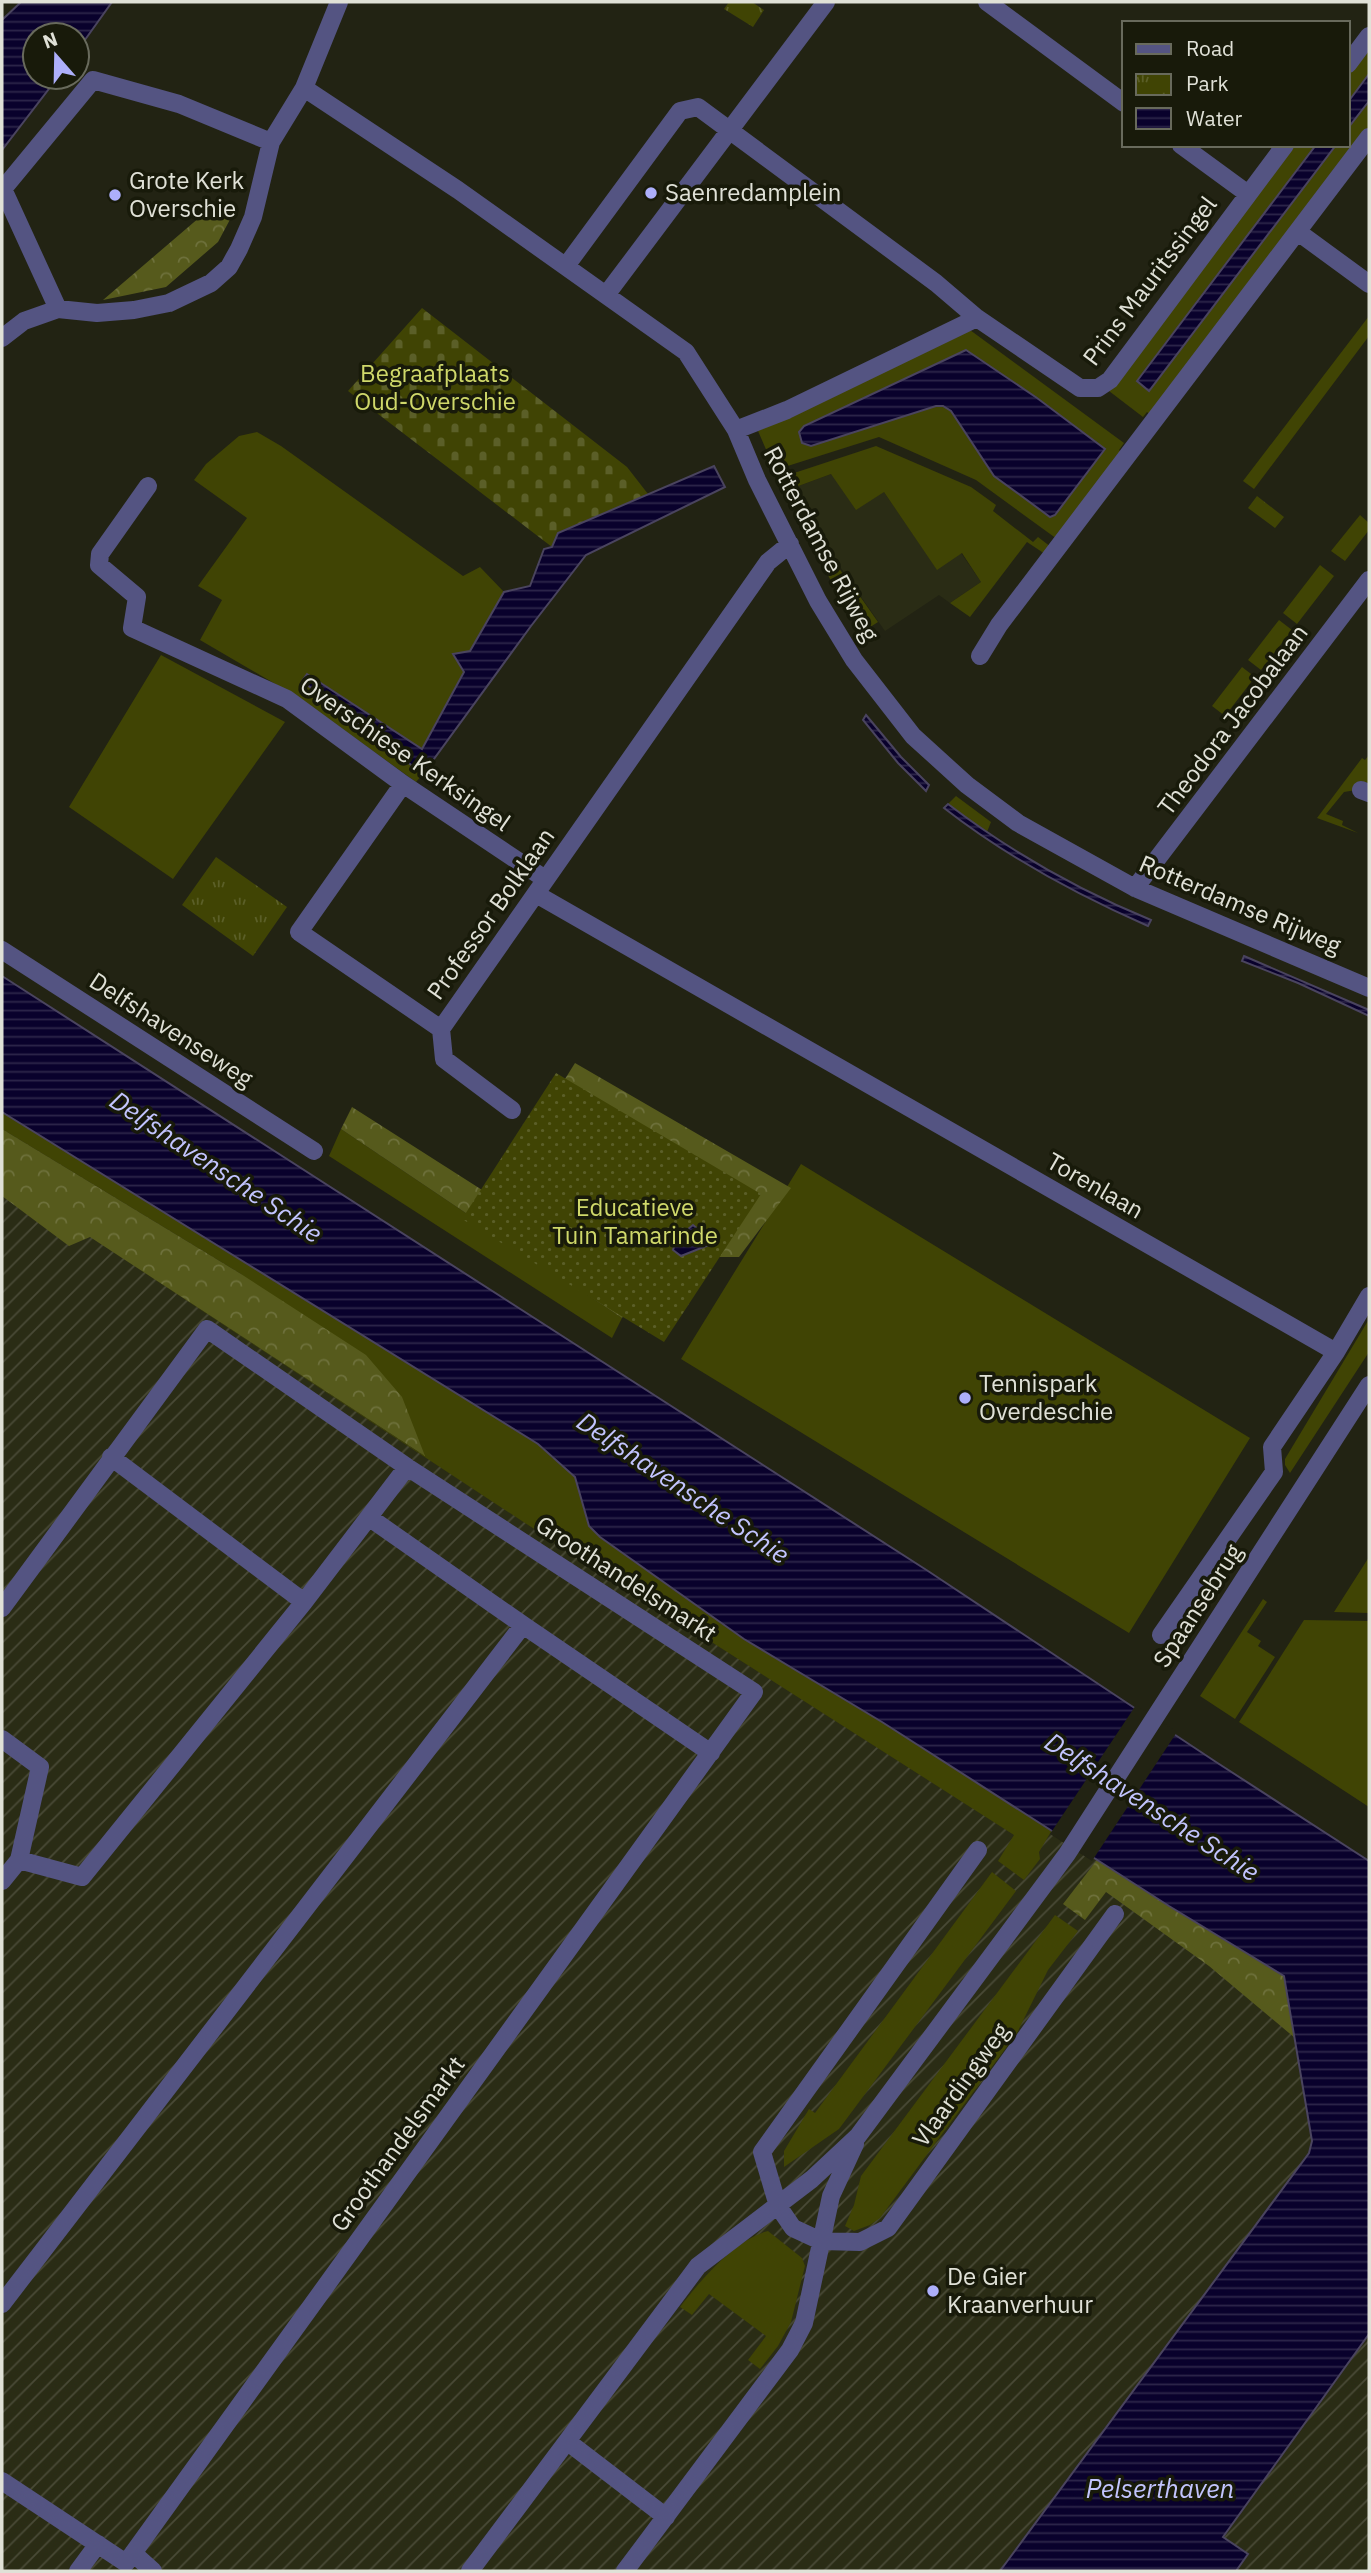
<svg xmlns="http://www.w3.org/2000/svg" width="1371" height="2573" viewBox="0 0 1371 2573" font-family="'IBM Plex Sans',sans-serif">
<defs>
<pattern id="industrial-furrows" width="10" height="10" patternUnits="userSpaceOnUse" patternTransform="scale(1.75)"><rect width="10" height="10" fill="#2a2c15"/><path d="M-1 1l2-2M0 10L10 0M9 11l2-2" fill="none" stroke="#494a36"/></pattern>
<pattern id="forest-crowns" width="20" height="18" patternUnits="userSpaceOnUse" patternTransform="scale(1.75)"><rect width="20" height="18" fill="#565a1c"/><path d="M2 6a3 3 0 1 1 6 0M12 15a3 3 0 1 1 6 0" fill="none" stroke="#6e713c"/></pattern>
<pattern id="cemetery-stones" width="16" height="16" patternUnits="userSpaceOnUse" patternTransform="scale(1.75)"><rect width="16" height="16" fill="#404404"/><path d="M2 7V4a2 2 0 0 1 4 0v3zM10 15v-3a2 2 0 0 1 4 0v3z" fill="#5b5f28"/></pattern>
<pattern id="park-tufts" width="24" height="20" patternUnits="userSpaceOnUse" patternTransform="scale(1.75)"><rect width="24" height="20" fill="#404404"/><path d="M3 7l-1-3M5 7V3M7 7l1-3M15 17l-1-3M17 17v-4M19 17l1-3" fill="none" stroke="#5b5f28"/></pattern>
<pattern id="garden-dots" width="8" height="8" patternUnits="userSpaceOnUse" patternTransform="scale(1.75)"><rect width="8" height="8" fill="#404404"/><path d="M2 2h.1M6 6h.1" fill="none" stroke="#5b5f28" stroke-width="1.8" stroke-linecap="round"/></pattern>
<pattern id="water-rules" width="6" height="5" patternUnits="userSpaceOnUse" patternTransform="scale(1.75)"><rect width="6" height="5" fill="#09012c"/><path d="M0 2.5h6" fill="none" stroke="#2d264a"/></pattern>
</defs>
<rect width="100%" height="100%" fill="#222313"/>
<path fill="#2a2c15" d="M831,474l53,18 53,77 24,-16 20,29 -31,21 -11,-8 -54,36 -91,-130 -1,-13z"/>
<path fill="url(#industrial-furrows)" d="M2,1073l1326,908 8,216 -268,374h-1066z
M1369,2259v312h-194z"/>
<path fill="#404404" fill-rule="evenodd" d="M1369,47v27l-21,28v-28z
M1369,101v26l-218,288 -4,-3 -4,5 -34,-26 186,-246h21l-179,236 12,9 187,-245h12v-17z
M1369,316v20l-115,153 -11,-8z
M970,330l154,113 -5,7 3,3 -65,86 -81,-59 -97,-43 -104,33 -17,-39zM966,350l71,48 68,51 -50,65 -61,-38 -43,-65 -8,-5h-7l-131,39 -6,-10z
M257,432l24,14 182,130 17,-9 24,25 -34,59 -6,21 -42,77 -114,-75 -6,6 121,94 -7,8 -115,-83 -101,-59 22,-40 -24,-14 49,-68 -53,-38 12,-16 33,-28z
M876,446l95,41 25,18 -3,6 40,31 5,-5 13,10 -6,7 -18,-12 -57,75 -20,-14 31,-21 -19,-29 -25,17 -53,-78 -28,18 -25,-36 -38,14 6,10 -5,4 51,75 -12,8 -54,-107z
M1360,515l9,8v7l-24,31 -14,-10z
M1320,565l14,11 -37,48 -14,-11z
M852,585l26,37 -17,11 -22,-39z
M1279,620l13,10 -31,40 -13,-10z
M161,655l124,67 -112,157 -104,-72z
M1242,667l13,10 -30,39 -13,-10z
M1369,755v29l-9,-3 -4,9 -12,2 -18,22 17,7 -1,4 16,8 -41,-15 45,-60 3,2z
M956,796l35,26 -4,10 -39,-28z
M2,1112l536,332 37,33 14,49 11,11 144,102 138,83 170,108 -13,22 1,7 -16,21 -26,-19 16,-26 -489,-312 -435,-286 333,218 -182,-181 -239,-145z
M341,1129l281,189 -10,20 -283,-182z
M801,1164l449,274 -121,195 -448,-274z
M1369,1319v33l-79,121 -5,-8v-6z
M1369,1557v56l-35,-1z
M1263,1599l4,3 -20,30 14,9 -3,5 17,11 -40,62 -35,-23z
M1304,1620l65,1v186l-130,-85z
M992,1872l24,19 -177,238 -55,38v-16l25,-42 6,4z
M1055,1915l23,16 -30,39 -31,63 -137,185 -10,7 -16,6 -9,-5 9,-21 7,-29z
M768,2231l34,27 3,8 -14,56 -13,24 -18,23 -12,-9 18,-24 -57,-42 -17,21 -12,-8c20,-26 55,-68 88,-76z"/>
<path fill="url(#forest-crowns)" d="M214,205l20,7 -16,30 -52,45 -63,13z
M575,1063l216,125 -52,69h-26l-70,31 -21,30 -281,-189 11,-22 268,171 -60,-191z
M2,1129l239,145 125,81 36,42 23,59 -335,-219 -21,9 -67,-50z
M1097,1860l187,116 11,62 -86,-72 -103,-74 -21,28 -22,-16z"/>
<path fill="url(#cemetery-stones)" d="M422,308l205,159 21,27 -90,39 -6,14 -204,-156z"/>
<path fill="url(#park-tufts)" d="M729,2h23l12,8 -11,17 -29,-18z
M1257,496l27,21 -9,11 -27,-20z
M216,857l71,50 -34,49 -71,-51z"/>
<path fill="url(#garden-dots)" d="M556,1073l205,121 -97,148 -202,-123z"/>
<path fill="url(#water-rules)" stroke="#4a445f" stroke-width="2" d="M21,2h91l-35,49v-16h-42v42h23l-56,73v-130z
M1369,74v27l-21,27v-26z
M1316,145h20l-187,246 -12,-10z
M966,350l71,48 68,51 -50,66 -5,2 -56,-41 -43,-65 -8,-5h-7l-125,40 -9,-3 -3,-11 5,-6z
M714,466l11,21 -139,68 -55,71 -108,148 -121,-93 5,-7 115,75 42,-77 -11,-18 17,-3 34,-59 26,-6 14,-37 8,-2 6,-14z
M866,715l35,42 28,28 -3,6 -28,-28 -35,-43z
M948,804c63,48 130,86 203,116l-3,6c-73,-32 -141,-69 -204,-118z
M1244,956l125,54v6l-71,-33 -56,-22z
M2,976l926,595 288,191 153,99v473l-146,203 25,17 -12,17h-236l309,-418 3,-12 -28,-165 -115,-70 -287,-184 -138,-83 -144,-102 -11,-11 -14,-49 -37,-33 -536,-332z
M693,1225l21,18 -33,13 -8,-6 4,-12z"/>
<path fill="#222313" d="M1136,1705l41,27 -85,129 -42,-27z"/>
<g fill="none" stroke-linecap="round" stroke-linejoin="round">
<path stroke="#545482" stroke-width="18" d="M987,2l137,101
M1348,64l21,-28
M304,88l154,102 228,162 50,78 21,50 61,121 36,59 59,76 54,49 51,38 117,65 234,100
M1181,145l67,49
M1298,232l71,52
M566,266l114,-155 18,-4 238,176 41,35 103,70h18l12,-8 175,-235
M606,295l220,-293
M58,309l-55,-120 90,-109 86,24 92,38
M2,338l22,-17 34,-12 39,4 37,-3 35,-7 42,-20 18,-16 10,-18 14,-32 18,-75 33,-54 35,-86
M736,430l51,-20 190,-92
M148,486l-48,68 -1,11 38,32 -5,31 155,71 116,85 142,95
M980,656l19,-31 370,-488
M403,784l-104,148 142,97 327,-467 22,-18
M1361,790l8,3
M1135,888l234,-308
M536,894l800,458 -64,95 2,25 -113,163
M2,950l312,201
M441,1029l3,30 68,51
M1336,1352l33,-56
M111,1457l193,145
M2,1608l205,-279 200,138 347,225 -628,871 -124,-82
M523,1625l188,128
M2,1739l38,28 -21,93 -17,21
M978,1850l-216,302 16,54 15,22 28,13 39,1 28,-14 227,-314
M19,1860l63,17 222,-275 103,-135
M2,2304l521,-679 -153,-107
M568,2442l98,75
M133,2553l20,18
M78,2571l20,-27
M470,2571l228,-305 114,-87 46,-43 209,-282 302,-469
M625,2571l165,-221 14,-27 27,-127 24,-52"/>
</g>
<g fill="#adaffb" stroke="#181a0a" stroke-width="2.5">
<circle cx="651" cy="193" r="7"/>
<circle cx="115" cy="195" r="7"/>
<circle cx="965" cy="1398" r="7"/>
<circle cx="933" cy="2291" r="7"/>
</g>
<g text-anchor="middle" stroke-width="7" stroke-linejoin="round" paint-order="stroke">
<g font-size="24" fill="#e0e1d7" stroke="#181a0a" text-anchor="start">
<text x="129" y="189">Grote Kerk<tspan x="129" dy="28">Overschie</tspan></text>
<text x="665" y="201">Saenredamplein</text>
<text x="979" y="1392">Tennispark<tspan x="979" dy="28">Overdeschie</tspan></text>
<text x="947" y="2285">De Gier<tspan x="947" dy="28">Kraanverhuur</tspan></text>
</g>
<g font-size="24" fill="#e0e1d7" stroke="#181a0a">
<text transform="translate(1150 281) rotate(-53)" y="8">Prins Mauritssingel</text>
<text transform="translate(821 544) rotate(62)" y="8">Rotterdamse Rijweg</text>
<text transform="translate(1233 720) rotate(-53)" y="8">Theodora Jacobalaan</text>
<text transform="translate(405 754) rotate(35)" y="8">Overschiese Kerksingel</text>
<text transform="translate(1240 905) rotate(23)" y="8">Rotterdamse Rijweg</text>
<text transform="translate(491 914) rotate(-55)" y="8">Professor Bolklaan</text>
<text transform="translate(171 1030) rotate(33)" y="8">Delfshavenseweg</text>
<text transform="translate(1095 1186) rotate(30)" y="8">Torenlaan</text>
<text transform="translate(626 1579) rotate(33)" y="8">Groothandelsmarkt</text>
<text transform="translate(1198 1606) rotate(-57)" y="8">Spaansebrug</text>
<text transform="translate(961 2085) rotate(-54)" y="8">Vlaardingweg</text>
<text transform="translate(398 2144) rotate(-54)" y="8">Groothandelsmarkt</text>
</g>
<g font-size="24" fill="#cfd86a" stroke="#181a0a">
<text x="435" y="382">Begraafplaats<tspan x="435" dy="28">Oud-Overschie</tspan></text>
<text x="635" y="1216">Educatieve<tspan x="635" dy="28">Tuin Tamarinde</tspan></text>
</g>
<g font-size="26" font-style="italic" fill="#c2c4fe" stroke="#181a0a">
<text transform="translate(216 1167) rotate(34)" y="9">Delfshavensche Schie</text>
<text transform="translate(683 1488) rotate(34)" y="9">Delfshavensche Schie</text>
<text transform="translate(1152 1807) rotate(33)" y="9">Delfshavensche Schie</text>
<text x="1160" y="2498">Pelserthaven</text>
</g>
</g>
<rect width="1371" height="2573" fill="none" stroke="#e0e1d7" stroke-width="7"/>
<rect x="1122" y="21" width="228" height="126" fill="#181a0a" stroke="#686a5c" stroke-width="2"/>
<rect x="1136" y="44" width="35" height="10" fill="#545482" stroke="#686a5c" stroke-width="2"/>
<text x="1186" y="56" font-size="21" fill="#e0e1d7">Road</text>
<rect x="1136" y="74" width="35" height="21" fill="url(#park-tufts)" stroke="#686a5c" stroke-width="2"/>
<text x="1186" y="91" font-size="21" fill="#e0e1d7">Park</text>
<rect x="1136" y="108" width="35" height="21" fill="url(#water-rules)" stroke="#686a5c" stroke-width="2"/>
<text x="1186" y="126" font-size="21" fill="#e0e1d7">Water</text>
<g transform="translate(56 56) rotate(340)"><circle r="33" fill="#181a0a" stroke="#686a5c" stroke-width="2"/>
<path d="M0-5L12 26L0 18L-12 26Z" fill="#adaffb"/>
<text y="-10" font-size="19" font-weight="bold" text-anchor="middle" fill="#e0e1d7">N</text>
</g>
</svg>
